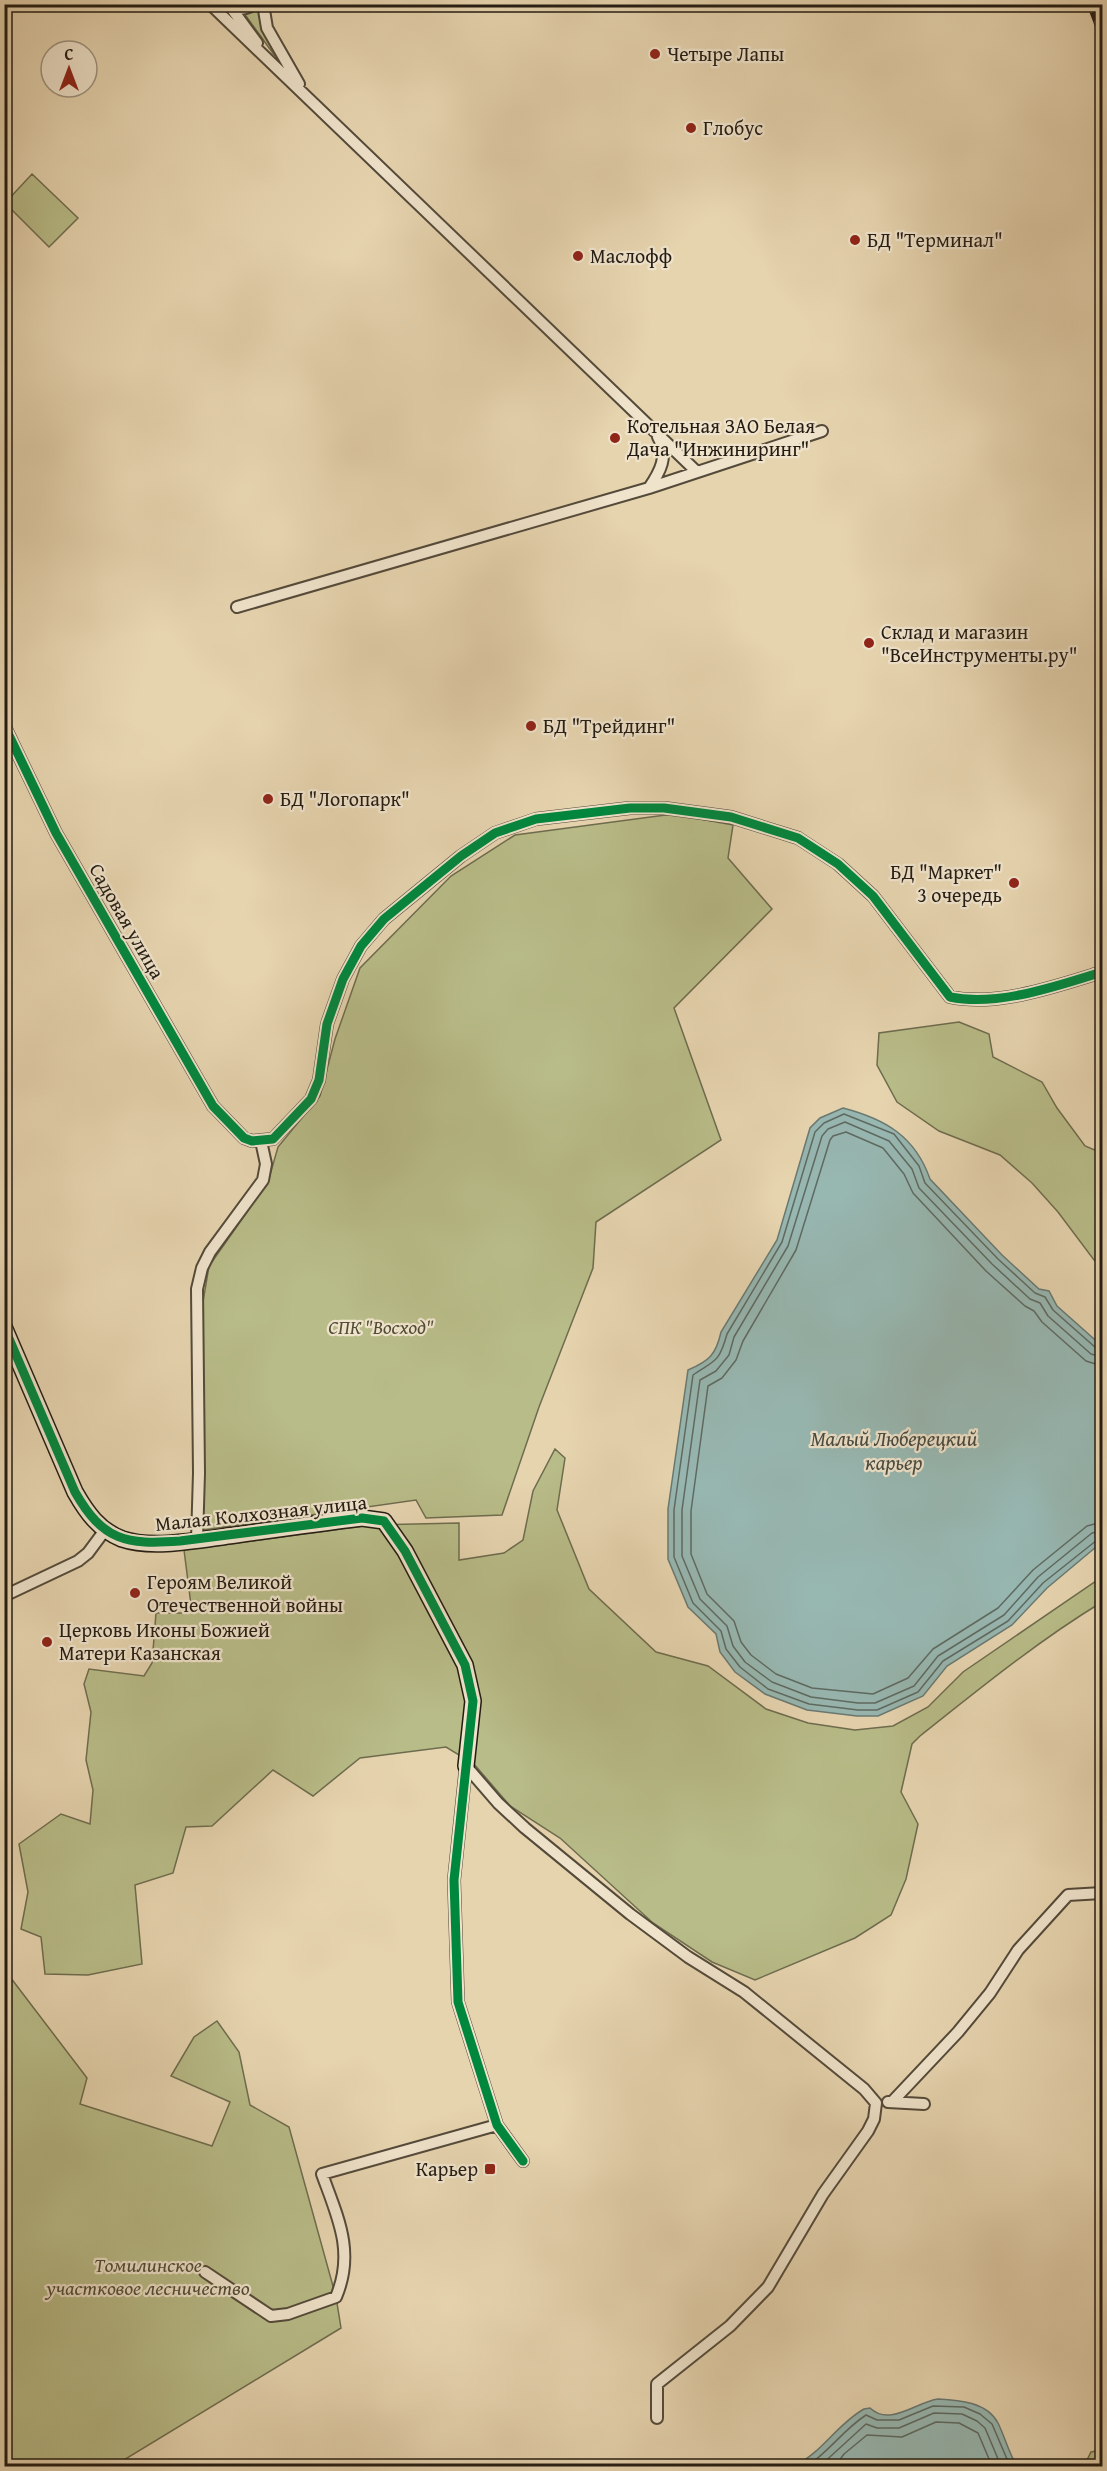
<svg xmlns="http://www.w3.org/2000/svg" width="1107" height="2471" viewBox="0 0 1107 2471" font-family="'Gentium Book Plus',serif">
<rect width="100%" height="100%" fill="#e6d4af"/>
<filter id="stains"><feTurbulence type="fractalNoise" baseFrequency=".00333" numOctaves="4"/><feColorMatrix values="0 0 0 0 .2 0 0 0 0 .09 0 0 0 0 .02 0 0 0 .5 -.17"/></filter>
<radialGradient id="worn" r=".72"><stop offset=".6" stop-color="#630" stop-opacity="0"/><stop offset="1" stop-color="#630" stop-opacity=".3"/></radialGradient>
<path fill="#b8bc88" stroke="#6e6c4e" stroke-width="1.5" d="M259,5l4,23 12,28 -32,-44z
M32,174l46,44 -29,29 -44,-44z
M673,814l60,11 -5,33 44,51 -98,99 47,132 -125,82 -3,46 -54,139 -37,108 -76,3 -10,-18 -212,30 -5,-7 3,-215 7,-42 59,-84 10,-35 42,-51 15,-57 25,-71 91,-92 64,-41z
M959,1022l30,12 4,23 49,25 15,26 28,38 17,7v112l-8,-5 -36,-48 -26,-29 -32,-28 -61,-24 -42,-29 -20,-37 2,-32z
M555,1449l10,9 -8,52 32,79 67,63 52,14 58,43 42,14 47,7 38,-4 35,-19 35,-35 139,-95v25c-64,39 -123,87 -182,134l-8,8 -11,48 17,32 -12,55 -15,36 -36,23 -100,42 -43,-18 -59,-39 -93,-85 -50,-32 -36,-42 -28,-17 -86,11 -47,38 -40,-26 -61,56 -26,1 -13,46 -38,12 7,79 -54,11 -43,-1 -4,-37 -20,-8 7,-37 -9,-48 42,-30 29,10 3,-34 -7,-30 5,-48 -7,-28 5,-15 55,7 8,-13 4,-50h26l9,-8 -7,-55 187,-25 88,-2v37l45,-7 19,-13 10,-49z
M4,1969l83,109 -7,26 132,42 18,-44 -59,-26 23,-39 23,-16 22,31 11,53 39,22 47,170 5,31 -227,138h-109z
M1102,2450v16h-18l7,-14z"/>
<path fill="#97b7b1" stroke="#697972" stroke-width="1.5" d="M843,1108c42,11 72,28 87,71l72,76 37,34 10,2 8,15 45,40v196l-55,46 -35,37 -65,41 -24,30 -45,20h-21l-50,-6 -42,-16 -30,-22 -15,-20 -4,-18 -28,-27 -20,-48v-50l20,-139c21,-9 28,-15 33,-38l56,-92 33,-112 10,-10z
M938,2399c21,1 49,3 60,24 7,14 11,31 19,43h-223c28,-13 43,-42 70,-57l6,-1c20,19 46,-6 68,-9z"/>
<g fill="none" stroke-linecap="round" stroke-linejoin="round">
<path stroke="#5e6a62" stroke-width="1.5" d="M1102,1350l-6,-2 -43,-38 -8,-13 -10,-4 -37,-34 -73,-76 -6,-17 -25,-32 -50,-20 -20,9 -9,9 -33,110 -55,92c-8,29 -12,26 -34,41l-19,135v47l19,46 28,28 5,18 14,18 28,22 41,15 49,6h19l41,-18 25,-31 65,-40 35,-38 54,-43 5,-2
M1102,1357l-11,-3 -43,-38 -8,-13 -10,-4 -38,-35 -73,-76 -7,-19 -23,-28 -44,-19 -17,7 -6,7 -34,110 -54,91 -5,18 -13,16 -16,9 -18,130v46l18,43 27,27 6,20 12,16 27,20 39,15 47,6h17l39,-17 24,-30 66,-41 34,-38 54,-44 10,-2
M1102,1366l-16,-5 -44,-39 -8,-11 -9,-5 -39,-35 -73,-78 -9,-19 -21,-26 -37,-16 -13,4 -3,4 -34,110 -53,91 -7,19 -14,18 -14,8 -17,125v43l16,40 27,27 7,21 10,13 25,19 36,14 61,6 35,-16 25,-29 65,-41 35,-38 54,-44 15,-4
M807,2466c22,-14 36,-36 59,-51l11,5h22l34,-14 31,1 16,7 12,10 18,42
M820,2466l46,-42 11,4h22l35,-15 28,1 15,7 8,7 16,38
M835,2466l9,-12 23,-19 35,2 34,-15 23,1 19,10 14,33"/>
<g stroke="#544a3a" stroke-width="14">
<path id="street" d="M210,4l486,467
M223,4c11,6 21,7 32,0
M263,4l4,24 32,56
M232,9l25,34
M649,488c11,-16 20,-32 9,-51
M237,607l412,-119 173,-57
M4,725l52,108 157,273 31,32 8,3 21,-2 38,-40 8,-19 8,-56 16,-45 18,-33 23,-27 77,-63 34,-23 41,-14 94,-11h34l67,9 67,21 40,26 35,32 77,101c47,10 107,-11 152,-25
M197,1540l2,-67 -2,-184 5,-21 8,-16 53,-72 3,-16 -5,-23
M4,1596l74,-35 10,-8 17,-23
M466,1766l32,37 27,25 105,86 58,43 56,35 120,97 12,14 -2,16 -6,12 -45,63 -55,93 -38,39 -73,58v34
M466,1766l-12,114 4,122 39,123 26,36
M888,2102l36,2
M892,2102l66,-70 32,-39 28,-43 50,-55 34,-2
M205,2272l66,44 17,-2 48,-17c19,-45 2,-79 -14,-123l175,-49"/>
</g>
<g stroke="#241c13" stroke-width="18">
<path id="secondary" d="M4,1327l71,165c12,21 24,38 47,47 32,11 81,0 114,-4 42,-6 84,-12 126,-17l22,3 21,30 60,114 8,36 -7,65"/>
</g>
<use href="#street" stroke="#efe3cb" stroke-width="10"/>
<use href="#secondary" stroke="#efe3cb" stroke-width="15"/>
<g stroke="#241c13" stroke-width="5">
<path id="rail" d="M1089,4l13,34"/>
</g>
<use href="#rail" stroke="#efe3cb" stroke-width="3" stroke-dasharray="9" stroke-linecap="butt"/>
<g stroke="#efe3cb" stroke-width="13">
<path id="cycleway" d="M4,725l52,108 157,273 31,32 8,3 21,-2 38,-40 8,-19 8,-56 16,-45 18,-33 23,-27 77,-63 34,-23 41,-14 94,-11h34l67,9 67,21 40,26 35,32 77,101c47,10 107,-11 152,-25
M4,1327l71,165c28,49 51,53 105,49l182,-23 22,3 21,30 60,114 8,36 -19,179 4,122 39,123 26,36"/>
</g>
<use href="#cycleway" stroke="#00873e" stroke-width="9"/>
</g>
<g fill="#8f2418" stroke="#efe3cb" stroke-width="2">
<circle cx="655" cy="54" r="6"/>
<circle cx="691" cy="128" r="6"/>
<circle cx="855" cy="240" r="6"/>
<circle cx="578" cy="256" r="6"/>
<circle cx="615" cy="438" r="6"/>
<circle cx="869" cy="643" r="6"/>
<circle cx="531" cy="726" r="6"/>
<circle cx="268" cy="799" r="6"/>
<circle cx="1014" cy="883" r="6"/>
<circle cx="135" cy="1593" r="6"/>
<circle cx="47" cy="1642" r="6"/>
<rect x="484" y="2163" width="12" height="12" rx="3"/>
</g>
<g text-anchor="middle" stroke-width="4.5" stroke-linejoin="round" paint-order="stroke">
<g font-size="20" fill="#241c13" stroke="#efe3cb" text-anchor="start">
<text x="667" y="61">Четыре Лапы</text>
<text x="703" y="135">Глобус</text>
<text x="867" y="247">БД "Терминал"</text>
<text x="590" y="263">Маслофф</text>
<text x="627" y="433">Котельная ЗАО Белая<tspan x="627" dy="23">Дача "Инжиниринг"</tspan></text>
<text x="881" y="639">Склад и магазин<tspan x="881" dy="23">"ВсеИнструменты.ру"</tspan></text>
<text x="543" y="733">БД "Трейдинг"</text>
<text x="280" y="806">БД "Логопарк"</text>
<text x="1002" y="879" text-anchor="end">БД "Маркет"<tspan x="1002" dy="23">3 очередь</tspan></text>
<text x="147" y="1589">Героям Великой<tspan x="147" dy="23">Отечественной войны</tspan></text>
<text x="59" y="1637">Церковь Иконы Божией<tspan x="59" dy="23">Матери Казанская</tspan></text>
<text x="478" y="2176" text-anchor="end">Карьер</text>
</g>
<g font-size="20" fill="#241c13" stroke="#efe3cb">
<text transform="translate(127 921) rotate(60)" y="7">Садовая улица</text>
<text transform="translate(261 1513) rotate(-6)" y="7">Малая Колхозная улица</text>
</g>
<g font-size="20" font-style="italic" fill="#504c36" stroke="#efe3cb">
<text x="381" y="1334">СПК "Восход"</text>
<text x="148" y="2272">Томилинское<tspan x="148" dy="23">участковое лесничество</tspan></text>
</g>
<g font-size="21" font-style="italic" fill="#464a42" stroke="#efe3cb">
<text x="894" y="1446">Малый Люберецкий<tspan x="894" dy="24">карьер</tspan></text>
</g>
</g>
<rect width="1107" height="2471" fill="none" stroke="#e6d4af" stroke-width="24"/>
<rect x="6" y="6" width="1095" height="2459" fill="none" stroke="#241c13" stroke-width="3"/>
<rect x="12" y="12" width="1083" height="2447" fill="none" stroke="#241c13" stroke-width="1.5"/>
<g transform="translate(69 69)"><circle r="28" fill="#efe3cb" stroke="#9e9381" stroke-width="1.5"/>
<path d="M0-4.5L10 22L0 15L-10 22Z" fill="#8f2418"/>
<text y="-9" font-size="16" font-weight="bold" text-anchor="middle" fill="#241c13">С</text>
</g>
<rect width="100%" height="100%" filter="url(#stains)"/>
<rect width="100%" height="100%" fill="url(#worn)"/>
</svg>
